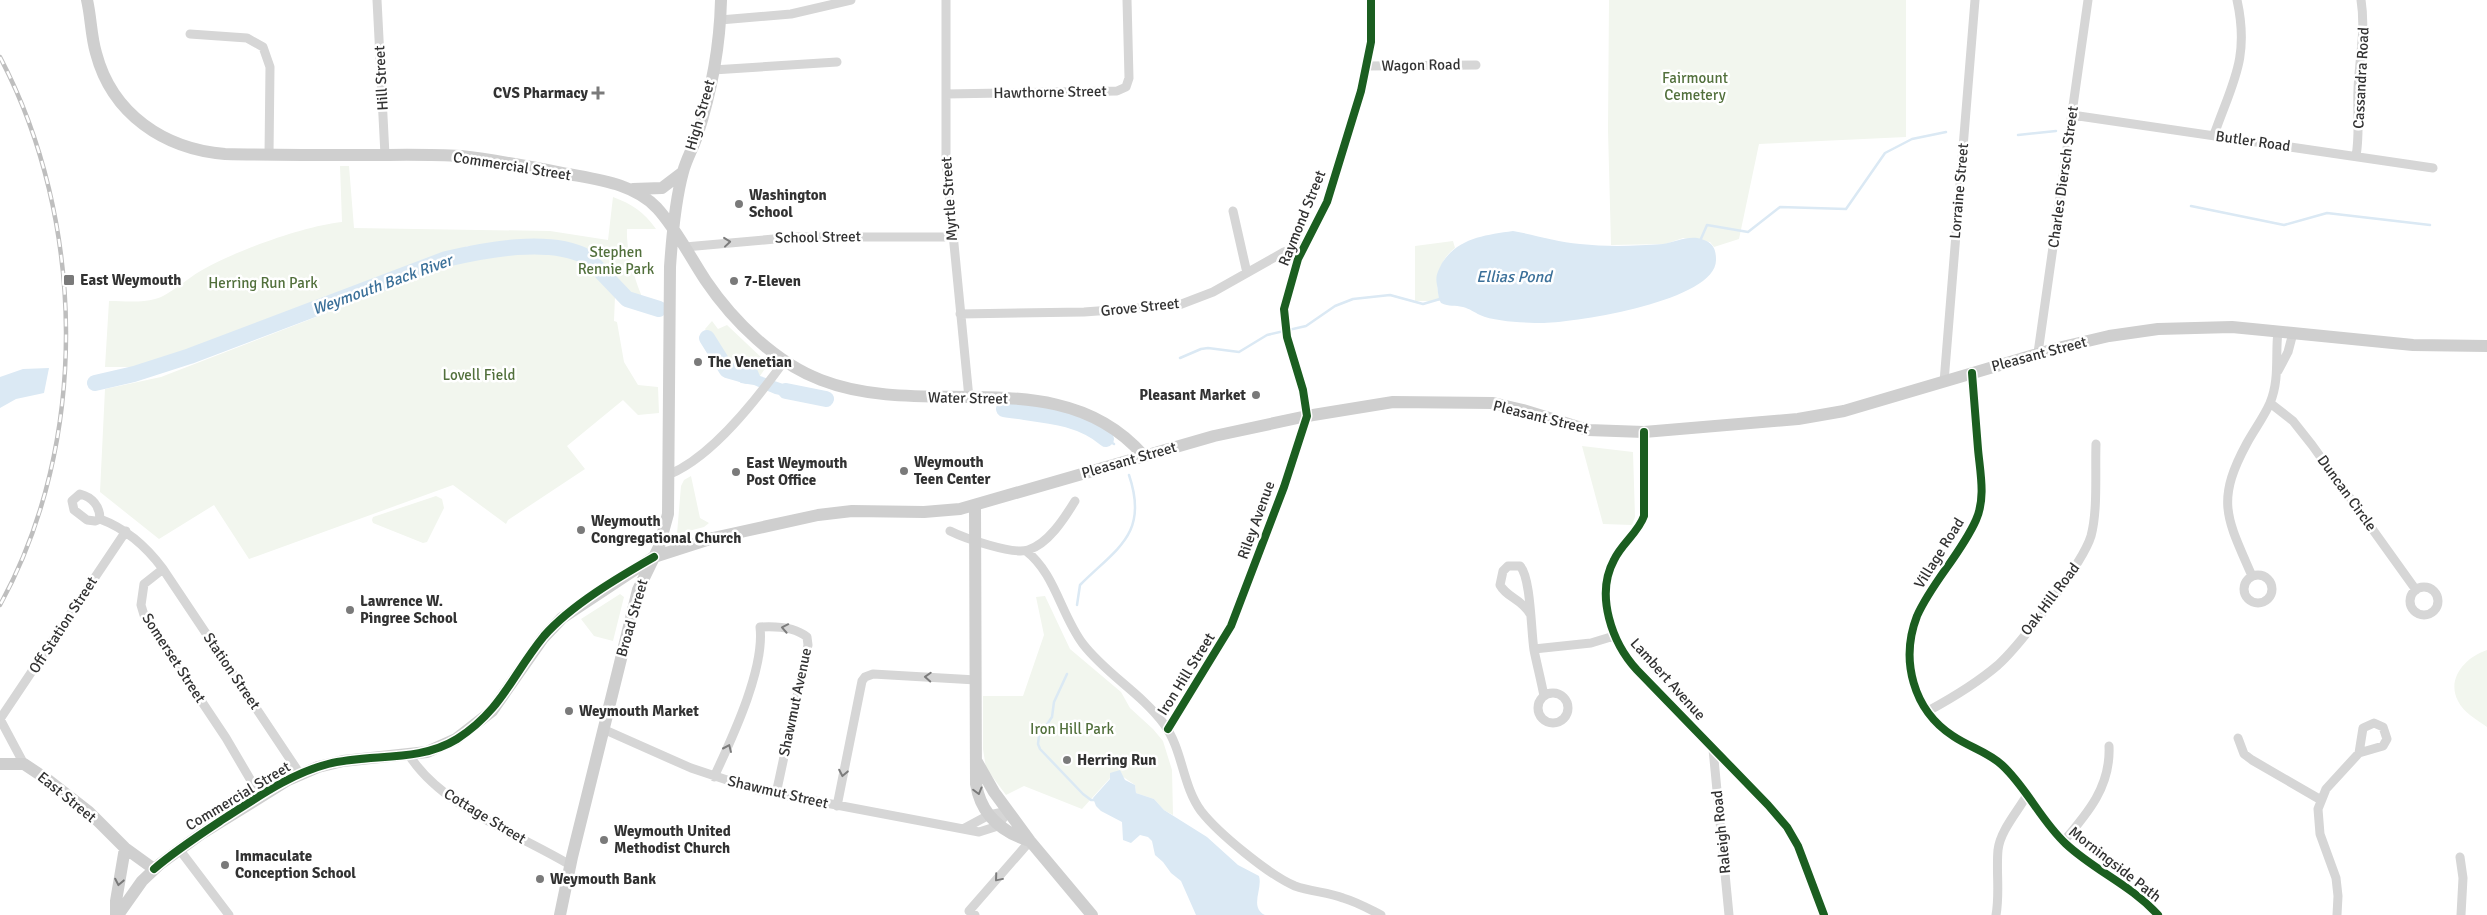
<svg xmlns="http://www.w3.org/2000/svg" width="2487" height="915" viewBox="0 0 2487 915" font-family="Signika,sans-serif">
<rect width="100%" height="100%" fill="#fff"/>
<path fill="#f2f6ee" d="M1609,0h297v137l-147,7 -20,95 -25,8 -4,-5 -27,-4 -18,6 -54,1 -3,-115z
M340,166h9l5,62 196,3 58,9 5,-43c19,7 31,15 43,32h-29c-1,22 8,54 18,74l-14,-5 -37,-37 5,-5 -48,-11 -83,1 -310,116 -18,5h-35l4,-66c15,0 32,2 46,-2 14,-3 35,-23 49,-30 34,-19 100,-43 138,-47z
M1453,241l2,7c-17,13 -21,34 -15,53h-25v-55z
M514,250l48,2 19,5 7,5 23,26 4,8 -1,25 3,1 7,40 14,23 20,2 1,26 -21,2 -15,-15 -56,46 18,23 -77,51 -2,4 -53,-39 -204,74 -35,-54 -55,34 -59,-47 5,-103 56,-12 321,-124z
M712,321l6,8 9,-4 36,34 3,8 -6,9 -10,-6 -21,-3 -24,-38z
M1582,446l51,6 2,65 -3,8 -29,-1z
M691,476l9,42 9,5 -5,4 -27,7 4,-48 3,-6z
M436,496l6,3 2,9 -17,34 -4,1 -50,-20 -1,-3 1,-3z
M620,594l4,3 -11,44 -19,-5 -13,-17z
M1045,596l25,53 51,43 9,16 23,21 10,12 9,29 1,45 -9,-5 -10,-11 -18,-6 -1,-8 -13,-9 -11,1 -29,32 -58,-23 -18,9 -20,-27 -3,-19v-53h40l21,-61 -8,-38z
M2487,650v77c-10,-7 -24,-15 -29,-26 -12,-23 8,-44 29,-51z"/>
<path fill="#dbe9f4" d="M1513,231c23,4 44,11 67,13 27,3 56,2 83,0 14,-2 27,-10 41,-4 10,4 12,10 12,20 0,41 -139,62 -172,63 -16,0 -49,-1 -64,-8 -6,-3 -10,-6 -17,-8 -8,-2 -14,0 -22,-4 -3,-5 -3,-12 -4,-18 -2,-9 1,-14 5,-22 16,-25 43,-28 71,-32z
M741,357l9,13 7,-1 3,7 35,12 12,8 -18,1 -14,-3 -21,-9 -13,-2 -15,-11 2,-4z
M49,368l-5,25 -28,6 -16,9v-31l23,-8z
M1120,770l5,10 10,5 1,8 18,6 10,11 43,27 31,28 21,11c4,13 -10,31 6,39h-69l-15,-34 -10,-8 -8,-11 -8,-7 -3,-14 -4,-4 -8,-2 -9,8 -8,-3 -1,-18 -21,-11 -5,-5 -3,-8 17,-19v-6z"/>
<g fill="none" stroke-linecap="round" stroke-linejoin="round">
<path stroke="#dbe9f4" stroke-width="2.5" d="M2018,135l38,-4
M2191,206l93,19 43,-12 103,12
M1700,241l7,-16 41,7 32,-25 66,2 39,-56 27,-14 34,-7
M1180,358l21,-9 7,-1 31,4 28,-17 39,-9 29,-20 18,-7 37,-4 33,9 17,-5
M1109,436l-3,3 8,5
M1077,605l3,-20c37,-37 69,-51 49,-110
M1067,674l-13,28 -2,15 -13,19 -1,8 2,5 43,45 8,6h6"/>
<path stroke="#dbe9f4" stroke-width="16" d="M707,338l20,32 21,6
M95,383l39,-9 56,-18 256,-97c39,-9 103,-22 141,-2l40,42 32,10
M786,391l40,8
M1004,409c37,6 73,6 102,30"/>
<path stroke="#d6d6d6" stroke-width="9" d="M377,0l8,155
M946,0v162l23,236
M720,20l71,-6 60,-14
M190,34l57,4 16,9 7,20 -1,88
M1367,66l109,-1
M713,70l124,-8
M946,94l171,-3 9,-4 3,-9 -2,-78
M2072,115l361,53
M2214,135c18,-52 36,-76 23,-135
M2356,156c4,-22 1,-44 2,-66 1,-31 8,-59 3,-90
M1233,211l14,62
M685,247l112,-10h154
M960,314l124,-2 95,-7 34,-13 71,-40 22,-8
M2038,353l50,-353
M2278,371l10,-19 5,-19
M1972,373c2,25 4,51 6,76 2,23 8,49 -2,71 -15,34 -44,62 -59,96 -17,44 -4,94 36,120 16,11 35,16 49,29 25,23 39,56 64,79 29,27 65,41 92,71
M1944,382l31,-382
M2270,403l23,18 19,24 104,145
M1644,432v84c-6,17 -22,27 -30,44 -19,35 -2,83 23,110l131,135 19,22 11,19 26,69
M670,474c43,-18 87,-75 115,-114
M80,494c12,3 20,12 20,25l-5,2 -8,-1 -13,-10 -2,-9z
M100,519c27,10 46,27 63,50l-19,15 -3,21 3,10 82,123 34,58
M950,531c14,7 63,24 78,19 20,-6 36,-31 47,-49
M1026,551c29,22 35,64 57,93 23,30 58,49 81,80 19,26 18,61 37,87 17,22 68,64 94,75 16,6 33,6 48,12 14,4 26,11 38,17
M163,569l137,205
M2244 589a14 14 0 1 1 28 0a14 14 0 1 1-28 0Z
M2252,576c-25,-58 -37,-74 -5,-133 7,-13 17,-26 23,-40 10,-24 5,-48 8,-72
M2410 601a14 14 0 1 1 28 0a14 14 0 1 1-28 0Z
M1530,614c-8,-15 -23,-16 -30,-29l3,-14 5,-5h12c11,11 11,66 14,84 3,15 7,30 10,46
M1534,649l57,-6 23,-7
M1538 708a15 15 0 1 1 30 0a15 15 0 1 1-30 0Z
M1928,711c24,-13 49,-28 70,-46 22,-20 85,-102 93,-129 7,-26 4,-64 5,-92
M0,719l126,-188
M0,719l24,45
M603,729l88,39 66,22 222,42 19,-6 10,-15
M1168,729l63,-103 53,-139 23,-71 -4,-26 -16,-53 -3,-28 14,-50 29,-57 34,-111 10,-49v-42
M2238,738l6,16 8,6 69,40
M1713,749l16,166
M409,755c33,52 109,79 161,110
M714,777c18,-39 51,-108 46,-150 16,-1 35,0 47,10l1,8 -32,149
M837,806l25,-125 3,-4 8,-3 103,6
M963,829l26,-14 19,-4
M2063,842c25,-29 48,-56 46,-96
M179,849l50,66
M2460,857l3,21 -2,37
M975,915l-6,-4 61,-70
M1996,915c4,-22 0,-43 2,-65 2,-19 20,-39 29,-55
M2337,915l1,-19 -2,-18 -16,-44 -2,-25 8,-20 33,-36 24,-7 4,-7 -4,-12 -9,-4 -11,5 -4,25"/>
<path stroke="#cfcfcf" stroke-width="12" d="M87,0c4,17 4,36 9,53 16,61 68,96 129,101 46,1 92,1 139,1 32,0 65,-1 97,1 36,4 71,11 107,18 32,6 66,10 89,34 20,22 33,49 49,73 27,40 70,82 115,99 105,41 239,-20 322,75
M633,189l29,-1 21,-16
M975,505l1,279c5,31 25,48 54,57
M977,762l17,30 36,49 62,74
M0,764h24l24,16 41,32 36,36 29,21
M116,915v-14l9,-53
M118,915l24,-34 18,-17 41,-30 87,-54 30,-13 25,-6 84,-9 29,-13 36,-28 51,-73 19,-20 92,-61 59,-19 105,-23 34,-4 72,1 36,-3 254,-73 93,-20 86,-14 100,1 30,7 65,20 56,2 154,-13 46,-8 214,-63 51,-12 49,-7 74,-2 181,18 74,1
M560,915l12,-58 66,-267 21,-43 9,-33 2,-247c2,-30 5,-66 13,-95 3,-12 10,-24 14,-36 14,-43 23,-91 24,-136"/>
<g stroke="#bebebe" stroke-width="4.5">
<path id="rail" d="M0,57c86,164 90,384 0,548"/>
</g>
<use href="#rail" stroke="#fff" stroke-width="2.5" stroke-dasharray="8" stroke-linecap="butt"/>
<g stroke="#fff" stroke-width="11">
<path id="cycleway" d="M1972,373c2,25 4,51 6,76 2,23 8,49 -2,71 -15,34 -44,62 -59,96 -17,44 -4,94 36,120 16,11 35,16 49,29 25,23 39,56 64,79 29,27 65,41 92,71
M1644,432v84c-6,17 -22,27 -30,44 -19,35 -2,83 23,110l131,135 19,22 11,19 26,69
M1168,729l63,-103 53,-139 23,-71 -4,-26 -16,-53 -3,-28 14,-50 29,-57 34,-111 10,-49v-42
M154,869c22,-19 47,-35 71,-51 33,-21 65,-44 103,-54 43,-11 90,-1 129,-25 45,-29 55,-64 87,-103 27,-31 75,-59 110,-79"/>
</g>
<use href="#cycleway" stroke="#1b5e20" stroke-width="8"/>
</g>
<defs><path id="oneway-chevron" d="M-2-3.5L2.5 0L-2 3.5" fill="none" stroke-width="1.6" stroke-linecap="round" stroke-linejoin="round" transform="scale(1.25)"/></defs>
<g stroke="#7c7c7c">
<use href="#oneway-chevron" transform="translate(727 242) rotate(-6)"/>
<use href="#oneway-chevron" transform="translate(785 628) rotate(-169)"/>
<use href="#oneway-chevron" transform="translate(928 677) rotate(-177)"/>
<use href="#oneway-chevron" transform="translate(728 748) rotate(-66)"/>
<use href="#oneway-chevron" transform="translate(843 773) rotate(101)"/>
<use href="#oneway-chevron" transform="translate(998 878) rotate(130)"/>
</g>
<g stroke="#797979">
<use href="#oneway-chevron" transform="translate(978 791) rotate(75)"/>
<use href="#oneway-chevron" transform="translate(119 882) rotate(101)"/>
</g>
<g fill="#7a7a7a" stroke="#fff" stroke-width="2">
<path d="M595.5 85.5h5v5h5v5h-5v5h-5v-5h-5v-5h5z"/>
<circle cx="739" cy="204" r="5"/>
<rect x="63" y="274" width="12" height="12" rx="2.5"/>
<circle cx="734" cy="281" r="5"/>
<circle cx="698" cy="362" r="5"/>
<circle cx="1256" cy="395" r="5"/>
<circle cx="904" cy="471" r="5"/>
<circle cx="736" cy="472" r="5"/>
<circle cx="581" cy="530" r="5"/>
<circle cx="350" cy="610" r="5"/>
<circle cx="569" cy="711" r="5"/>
<circle cx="1067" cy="760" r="5"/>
<circle cx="604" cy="840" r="5"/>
<circle cx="225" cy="865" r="5"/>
<circle cx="540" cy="879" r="5"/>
</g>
<g text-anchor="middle" stroke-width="5" stroke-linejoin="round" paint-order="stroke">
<g font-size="15" fill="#323232" stroke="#fff">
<text transform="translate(1421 65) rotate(-1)" y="5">Wagon Road</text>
<text transform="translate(381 78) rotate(-93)" y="5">Hill Street</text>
<text transform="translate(2361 78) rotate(-87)" y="5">Cassandra Road</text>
<text transform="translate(1050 92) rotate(-1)" y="5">Hawthorne Street</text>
<text transform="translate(700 115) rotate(-74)" y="5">High Street</text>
<text transform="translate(2253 141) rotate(8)" y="5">Butler Road</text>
<text transform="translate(512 166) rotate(9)" y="5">Commercial Street</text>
<text transform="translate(2063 177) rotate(-82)" y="5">Charles Diersch Street</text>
<text transform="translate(1959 191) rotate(-85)" y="5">Lorraine Street</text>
<text transform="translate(949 199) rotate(-94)" y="5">Myrtle Street</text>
<text transform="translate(1302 218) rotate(-68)" y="5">Raymond Street</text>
<text transform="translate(818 237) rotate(-1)" y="5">School Street</text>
<text transform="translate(1140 307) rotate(-6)" y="5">Grove Street</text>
<text transform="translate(2039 354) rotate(-15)" y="5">Pleasant Street</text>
<text transform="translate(968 398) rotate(1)" y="5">Water Street</text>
<text transform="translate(1541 417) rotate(14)" y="5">Pleasant Street</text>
<text transform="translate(1129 460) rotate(-16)" y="5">Pleasant Street</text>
<text transform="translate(2347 493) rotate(54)" y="5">Duncan Circle</text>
<text transform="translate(1256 520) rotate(-70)" y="5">Riley Avenue</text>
<text transform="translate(1939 553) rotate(-58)" y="5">Village Road</text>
<text transform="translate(2050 599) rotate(-53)" y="5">Oak Hill Road</text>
<text transform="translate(632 618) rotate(-74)" y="5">Broad Street</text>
<text transform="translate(63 625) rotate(-57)" y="5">Off Station Street</text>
<text transform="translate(174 658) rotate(57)" y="5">Somerset Street</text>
<text transform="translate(232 671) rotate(56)" y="5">Station Street</text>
<text transform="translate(1186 674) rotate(-58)" y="5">Iron Hill Street</text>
<text transform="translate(1668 679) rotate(48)" y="5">Lambert Avenue</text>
<text transform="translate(795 702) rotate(-78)" y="5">Shawmut Avenue</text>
<text transform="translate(778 792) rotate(13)" y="5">Shawmut Street</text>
<text transform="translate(238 796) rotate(-31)" y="5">Commercial Street</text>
<text transform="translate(67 797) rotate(39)" y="5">East Street</text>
<text transform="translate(485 816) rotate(31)" y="5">Cottage Street</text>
<text transform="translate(1721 832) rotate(-96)" y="5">Raleigh Road</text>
<text transform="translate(2115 864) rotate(38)" y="5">Morningside Path</text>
</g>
<g font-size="15" fill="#52703c" stroke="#fff">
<text x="1695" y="83">Fairmount<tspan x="1695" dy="17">Cemetery</tspan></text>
<text x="616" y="257">Stephen<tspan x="616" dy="17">Rennie Park</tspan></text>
<text x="263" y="288">Herring Run Park</text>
<text x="479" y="380">Lovell Field</text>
<text x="1072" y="734">Iron Hill Park</text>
</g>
<g font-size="15" font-weight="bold" fill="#323232" stroke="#fff" text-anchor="start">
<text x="588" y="98" text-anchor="end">CVS Pharmacy</text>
<text x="749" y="200">Washington<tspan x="749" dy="17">School</tspan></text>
<text x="80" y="285">East Weymouth</text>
<text x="744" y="286">7-Eleven</text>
<text x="708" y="367">The Venetian</text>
<text x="1246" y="400" text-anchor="end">Pleasant Market</text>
<text x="914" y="467">Weymouth<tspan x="914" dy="17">Teen Center</tspan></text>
<text x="746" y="468">East Weymouth<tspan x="746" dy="17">Post Office</tspan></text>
<text x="591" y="526">Weymouth<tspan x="591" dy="17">Congregational Church</tspan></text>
<text x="360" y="606">Lawrence W.<tspan x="360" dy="17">Pingree School</tspan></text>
<text x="579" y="716">Weymouth Market</text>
<text x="1077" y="765">Herring Run</text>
<text x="614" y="836">Weymouth United<tspan x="614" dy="17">Methodist Church</tspan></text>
<text x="235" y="861">Immaculate<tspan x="235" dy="17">Conception School</tspan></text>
<text x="550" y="884">Weymouth Bank</text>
</g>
<g font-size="16" font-style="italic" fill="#3b7099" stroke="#fff">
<text x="1514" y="282">Ellias Pond</text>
<text transform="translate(382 284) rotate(-20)" y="6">Weymouth Back River</text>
</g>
</g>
</svg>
